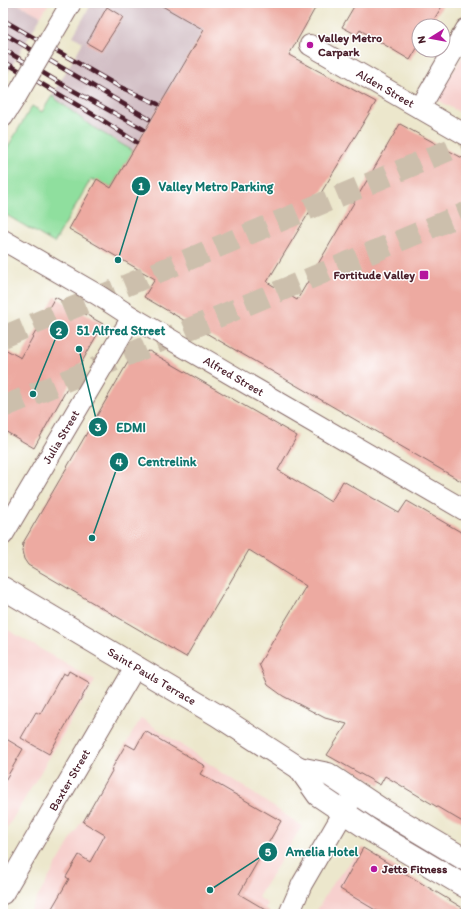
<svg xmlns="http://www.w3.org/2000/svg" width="469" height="917" viewBox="0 0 469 917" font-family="Itim,sans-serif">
<rect width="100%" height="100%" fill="#fff"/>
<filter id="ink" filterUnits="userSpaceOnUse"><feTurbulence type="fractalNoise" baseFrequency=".025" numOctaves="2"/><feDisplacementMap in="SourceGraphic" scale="8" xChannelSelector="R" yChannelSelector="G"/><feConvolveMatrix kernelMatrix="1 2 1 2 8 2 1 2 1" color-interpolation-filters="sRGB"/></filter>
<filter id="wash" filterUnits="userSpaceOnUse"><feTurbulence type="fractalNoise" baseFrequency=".012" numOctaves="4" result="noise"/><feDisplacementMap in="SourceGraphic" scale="16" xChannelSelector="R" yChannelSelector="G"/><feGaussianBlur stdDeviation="0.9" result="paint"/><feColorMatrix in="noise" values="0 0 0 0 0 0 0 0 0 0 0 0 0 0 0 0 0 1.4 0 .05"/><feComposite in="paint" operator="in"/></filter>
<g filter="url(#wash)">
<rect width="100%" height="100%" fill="#ece7cc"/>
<path fill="#f7d0ce" d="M16,3h33l-8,13z
M466,51v65l-30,-17z
M3,627l92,54 -92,154z
M141,718l161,108 -44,71 10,7 -6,10h-234z
M363,848l103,62v4h-151l17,-30z"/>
<path fill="#d2bec4" d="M3,3h13l25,13 -38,65z
M92,3h102l19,11 -102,174 -13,-8 -2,2 -5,-3 -59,-73 10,6 10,-16 31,-54 -10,-6z"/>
<path fill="#8fdf9e" stroke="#6c7f64" d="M52,96l39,30 42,25 -22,37 -13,-8 -2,2 -5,-3 -37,64 -51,-30v-58l29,-49 10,6z"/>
<g id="blocks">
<path fill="#edaaa1" d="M157,3h161l-29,52 87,47 -109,180 30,18 103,-176 66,36v324l-322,-187 11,-18 -86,-50 28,-50 14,9 93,-158z
M356,3h88l-14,23h-11v19l-9,15 -50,-30 -3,5 -15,-8z
M107,7l16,10 -22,34 -14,-8z
M55,297l48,27 -69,124 -31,-18v-82l18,10z
M149,351l148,85 -19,34 53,32 12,-21 56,32 8,-12 59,34v289l-81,-48 -5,9 -53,-30 20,-31 -22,-6 -42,-22 -15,-11 -9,-21 47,-78 -57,-36 -63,107 -158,-92 -4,-6 -2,-8 1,-8 108,-186z
M69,671l21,12 -41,71 -28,-16 15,-26 4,2 23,-41 4,2z
M145,731l60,35 -5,8 81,47 -42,73 34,20h-222l3,-5 -2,-1 17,-29 -3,-2 13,-22 11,7 15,-27 -22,-13 29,-51 -1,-1 15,-26 9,5z
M3,737l20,12 -20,35z
M363,848l103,62v4h-84l-42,-25z"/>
</g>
</g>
<g filter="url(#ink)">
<use href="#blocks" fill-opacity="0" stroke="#836563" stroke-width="1"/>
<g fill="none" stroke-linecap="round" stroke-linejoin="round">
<path stroke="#ccbfac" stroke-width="22" stroke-dasharray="22 11" stroke-linecap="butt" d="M3,337l463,-194
M3,407l463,-194"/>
<g stroke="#836563" stroke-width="22">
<g id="minor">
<path id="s1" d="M310,45l156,90"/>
<path d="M420,108l46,-79"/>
<path d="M3,117l13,-20"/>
<path id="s2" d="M3,240l95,55 34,22 334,194"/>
<path id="s3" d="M3,535l129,-218"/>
<path id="s4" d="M3,894l133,-228"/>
<path d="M289,914l13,-30 50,-86"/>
</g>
</g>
<g stroke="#836563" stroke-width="24">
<g id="highway">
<path id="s5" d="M3,588l214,127 82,53 19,27 55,37 93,55"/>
<path d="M299,768l29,6 51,34 87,52"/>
</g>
</g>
<use href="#minor" stroke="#fff" stroke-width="20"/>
<use href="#highway" stroke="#fff" stroke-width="22"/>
<g stroke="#4a1f2b" stroke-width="4.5">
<path id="rail" d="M3,20l115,66 40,18
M3,33l146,86
M3,49l62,37 78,43
M3,61l96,57 37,24"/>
</g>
<use href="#rail" stroke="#fff" stroke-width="3" stroke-dasharray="9" stroke-linecap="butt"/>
<g stroke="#836563" stroke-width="22" stroke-linecap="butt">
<path id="minor-bridge" d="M16,97l55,-94"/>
</g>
<use href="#minor-bridge" stroke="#fff" stroke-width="20"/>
</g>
</g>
<g fill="#b5179e" stroke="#fff" stroke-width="1.5">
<circle cx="310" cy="45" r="4"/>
<rect x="419" y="270" width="10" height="10" rx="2"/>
<circle cx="374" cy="869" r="4"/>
</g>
<g text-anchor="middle" stroke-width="3" stroke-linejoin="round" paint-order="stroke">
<g font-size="12" font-weight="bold" fill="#4a1f2b" stroke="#fff" text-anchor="start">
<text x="318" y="42">Valley Metro<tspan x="318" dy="14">Carpark</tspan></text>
<text x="415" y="279" text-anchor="end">Fortitude Valley</text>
<text x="382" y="873">Jetts Fitness</text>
</g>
<g font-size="12" fill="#4a1f2b" stroke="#fff">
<text dy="4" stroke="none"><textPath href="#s1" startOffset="87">Alden Street</textPath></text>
<text dy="4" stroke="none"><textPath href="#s2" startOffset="268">Alfred Street</textPath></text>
<text dy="4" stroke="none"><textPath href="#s3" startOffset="114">Julia Street</textPath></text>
<text dy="4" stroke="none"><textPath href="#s5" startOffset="173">Saint Pauls Terrace</textPath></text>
<text dy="4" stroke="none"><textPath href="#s4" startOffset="132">Baxter Street</textPath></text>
</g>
</g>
<path fill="none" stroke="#0f766e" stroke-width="1.5" d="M118 260L141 186M33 394L59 330M79 349L98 427M92 538L119 462M210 890L268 852"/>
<g fill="#0f766e" stroke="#fff" stroke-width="1.5">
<circle cx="118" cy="260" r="4"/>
<circle cx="33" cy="394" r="4"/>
<circle cx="79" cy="349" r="4"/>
<circle cx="92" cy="538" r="4"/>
<circle cx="210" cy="890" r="4"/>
<circle cx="141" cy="186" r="10"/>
<circle cx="59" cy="330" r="10"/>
<circle cx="98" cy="427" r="10"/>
<circle cx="119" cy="462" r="10"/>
<circle cx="268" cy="852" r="10"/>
</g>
<g font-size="12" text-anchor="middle" font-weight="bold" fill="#fff">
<text x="141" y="190">1</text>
<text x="59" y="335">2</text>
<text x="98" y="431">3</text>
<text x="119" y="466">4</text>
<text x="268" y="856">5</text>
</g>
<g font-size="13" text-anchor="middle" font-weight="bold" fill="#0f766e" stroke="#fff" stroke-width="3" stroke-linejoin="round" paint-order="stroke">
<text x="216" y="191">Valley Metro Parking</text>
<text x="121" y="335">51 Alfred Street</text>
<text x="131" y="432">EDMI</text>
<text x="167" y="466">Centrelink</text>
<text x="322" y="856">Amelia Hotel</text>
</g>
<rect width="469" height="917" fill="none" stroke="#fff" stroke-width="16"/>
<g transform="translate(431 38) rotate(259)"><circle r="19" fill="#ffffff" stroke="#b7a5aa"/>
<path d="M0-3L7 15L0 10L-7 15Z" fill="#b5179e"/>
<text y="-6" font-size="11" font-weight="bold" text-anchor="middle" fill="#4a1f2b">N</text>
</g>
</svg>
